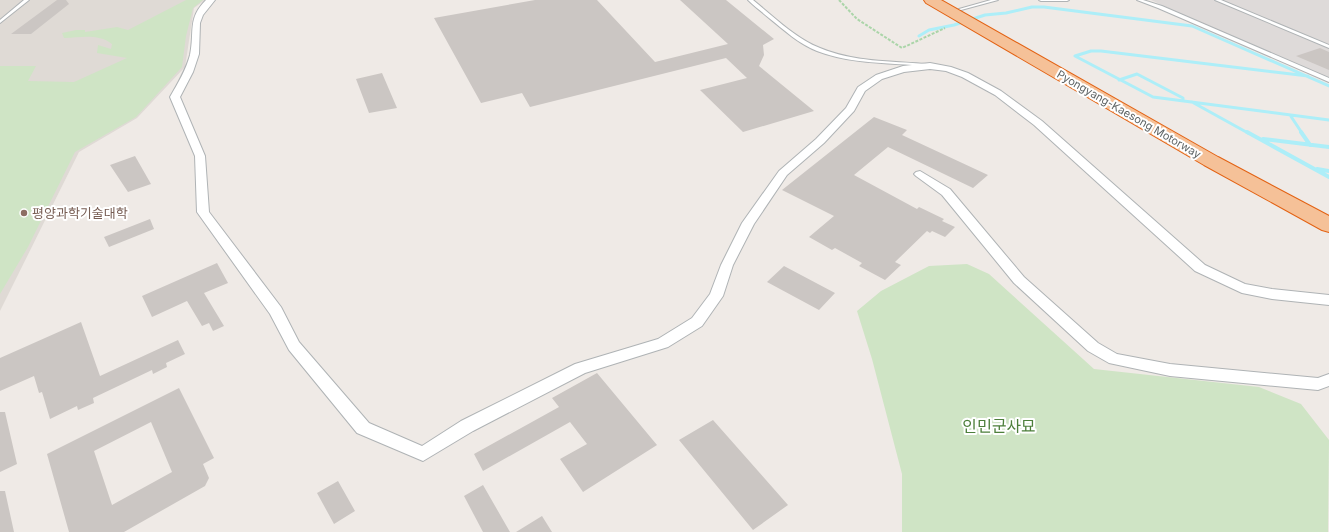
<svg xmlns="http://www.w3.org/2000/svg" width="1329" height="532" viewBox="0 0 1329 532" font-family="Inter,'Noto Sans KR',sans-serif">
<rect width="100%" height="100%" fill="#efeae6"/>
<path fill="#dedad9" d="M1151,0h178v83z"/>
<path fill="#dfdad5" d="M0,0h205l-11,8 -9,59 -48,51 -58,34 -79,159z"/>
<path fill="#cfe4c5" d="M186,0h17l-10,8 -7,28 -4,31 -46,50 -61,35 -47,95 -28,47v-228h36l-8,15 46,1 53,-24 -30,-5 1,-8 13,4 1,-5c-15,-11 -31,-6 -48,-6l-2,-5 14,-3h9v2l32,-5 11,3z
M967,264l22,10 105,95 165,18 42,17 28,36 -1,92h-426v-58l-30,-115 -15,-48 24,-20 48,-25z"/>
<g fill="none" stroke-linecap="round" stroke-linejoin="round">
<path stroke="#adeef8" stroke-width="3" d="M919,36l10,-6 25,-5 31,-10 21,-2 26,-6h12l148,19 137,60
M1308,76l-207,-25h-10l-16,5 78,41 176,23
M1119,80l18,-6 46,24v3
M1192,102l56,31
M1290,115l12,18"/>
<path stroke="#adeef8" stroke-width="4" d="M1247,132l82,45
M1301,132l9,13
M1263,139l66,8
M1317,169l12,2"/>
</g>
<path fill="#cbc6c3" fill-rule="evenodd" d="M57,0h9l3,4 -38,30h-20z
M535,0h62l58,62 73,-18 -48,-44h46l48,39 -11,6 1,10 -5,11 55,45 -71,21 -43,-42 47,-12 -21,-20 -196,49 -8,-14 -41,10 -47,-85z
M1320,48l9,4v18l-33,-14z
M382,73l15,35 -28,5 -13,-34z
M874,117l33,13 -5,5 86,40 -15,13 -85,-41 -34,28 63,34 2,-2 25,12 -2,2 13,6 -10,10 -13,-6 -2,2 -3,-2 -32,31 6,3 -16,15 -26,-14 3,-3 -27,-15 -3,2 -23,-13 25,-21 -52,-26z
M135,156l16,28 -23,8 -18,-27z
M150,219l4,10 -45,18 -5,-10z
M217,263l11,20 -24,10 20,33 -11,5 -4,-8 -7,3 -15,-25 -35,16 -10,-21z
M784,266l51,27 -16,17 -52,-28z
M81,322l19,54 78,-36 7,14 -19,9 1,4 -14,7 -1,-4 -59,28 1,5 -16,7 -1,-4 -27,13 -8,-27 -3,1 -5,-17 -34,15v-33z
M597,373l60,72 -74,47 -23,-33 27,-15 -17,-22 -87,49 -9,-17 85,-47 -7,-9z
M179,388l35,70 -11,6 6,14 -4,8 -81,46h-55l-22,-78zM151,422l21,50 -60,33 -18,-54z
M0,412h5l12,52 -17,8z
M713,420l75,85 -35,25 -74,-90z
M338,481l17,30 -21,13 -17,-31z
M483,485l27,47h-27l-19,-36z
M0,491h5l9,41h-14z
M542,516l10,16h-36z"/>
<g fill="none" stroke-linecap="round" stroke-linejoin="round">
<g stroke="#afb3b5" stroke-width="2">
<path id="lane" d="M24,0h5l-29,23v-3z
M748,0h5c20,16 43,39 67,48 33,14 71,13 106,16l2,1 -2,1c-36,-3 -75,-2 -109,-15 -18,-7 -33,-21 -48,-33 -7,-6 -15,-12 -21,-18z
M991,0h7l-37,10 -2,-1z
M1039,0h30l-2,1h-26z
M1137,0h6l19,6 167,72v4l-171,-74z
M1215,0h6l108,45v3z"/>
</g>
<g stroke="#afb3b5" stroke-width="2">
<path id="street" d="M206,0h9l-12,15 -3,8 -1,31 -6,18 -13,25 25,59 4,56 72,95 18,35 70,81 53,23 39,-25 114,-57 83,-25 34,-21 18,-24 11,-29 21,-42 37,-52 37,-32 30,-31 12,-21 18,-12 27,-9 27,-3 21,4 17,6 33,18 41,30 163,144 40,19 27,5 57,6v10l-57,-6 -30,-6 -47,-22 -161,-146 -39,-30 -33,-18 -16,-6 -16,-2 -26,3 -22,7 -17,12 -11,20 -30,32 -37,32 -33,49 -21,41 -10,31 -21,30 -34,21 -83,26 -112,58 -50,30 -66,-28 -68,-83 -19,-36 -73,-102 -2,-56 -25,-59c8,-14 16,-27 20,-42 5,-24 -3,-36 16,-55z
M920,171l30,18 74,88 74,66 19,11 53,10 148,14 11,-4v12l-11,4 -148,-14 -61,-13 -21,-12 -74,-68 -72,-88 -26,-19 -2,-2 2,-2z"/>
</g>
<g stroke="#e36213" stroke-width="2">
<path id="highway" d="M924,0h17l277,157 111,59v16l-7,-2 -118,-65 -278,-162z"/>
</g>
<path stroke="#abd5a9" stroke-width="2" stroke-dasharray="3 1.5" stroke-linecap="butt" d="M839,0l18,19 45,29 43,-20"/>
<use href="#lane" fill="#fff" fill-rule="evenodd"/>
<use href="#street" fill="#fff" fill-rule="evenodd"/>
<use href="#highway" fill="#f5c198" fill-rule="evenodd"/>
</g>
<circle fill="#8d6e63" stroke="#fff" stroke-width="1.5" cx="24" cy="213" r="4"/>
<g text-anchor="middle" stroke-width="4" stroke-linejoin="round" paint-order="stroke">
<g font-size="11" fill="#5e6465" stroke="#fff">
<text transform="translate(1129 114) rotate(30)" y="4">Pyongyang-Kaesong Motorway</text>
</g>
<g font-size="13" fill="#785e54" stroke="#fff" text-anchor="start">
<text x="32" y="218">평양과학기술대학</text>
</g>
<g font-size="16" fill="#4d7f3b" stroke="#fff">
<text x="999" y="432">인민군사묘</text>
</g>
</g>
</svg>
